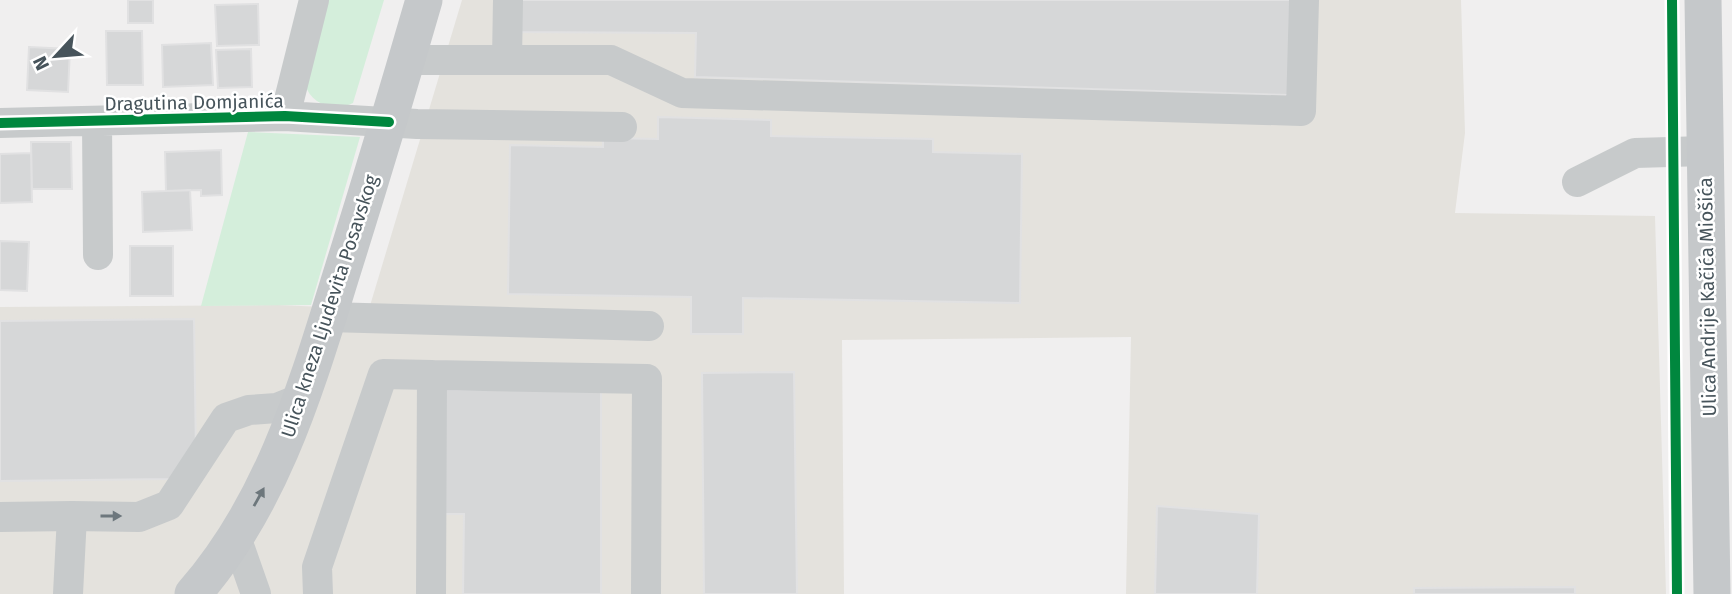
<svg xmlns="http://www.w3.org/2000/svg" width="1732" height="594" viewBox="0 0 1732 594" font-family="'Fira Sans',sans-serif">
<rect width="100%" height="100%" fill="#f0efef"/>
<path fill="#e4e2dd" d="M462,0h999l4,133 -10,80 200,3 11,378h-540l5,-257 -289,3 2,254h-844v-287l278,-2 91,4z"/>
<path fill="#d4eedb" d="M324,0h60l-31,103c-19,9 -42,2 -48,-19z
M248,132l112,5 -49,168 -110,1z"/>
<path fill="#d6d7d8" stroke="#e1e1e2" stroke-width="2" d="M128,0h25v23h-25z
M513,0h777l-1,95 -594,-18 1,-44 -184,-1z
M258,4l1,41 -42,1 -2,-41z
M106,31h36l1,54h-36z
M211,43l2,42 -50,2 -1,-42z
M29,47l41,2 -2,43 -41,-2z
M251,49l1,38 -34,1 -2,-38z
M658,117l113,3v16l162,3v13l89,2 -2,149 -277,-5v36h-52v-37l-183,-3 2,-149 93,2v-9l55,1z
M31,142h40l1,47h-40z
M221,150l1,45 -21,1v-6l-35,1 -1,-39z
M31,153l1,49 -32,1v-49z
M190,190l2,40 -49,2 -1,-40z
M0,241l29,1 -2,49 -27,-1z
M130,246h43v50h-43z
M194,319l2,137 -26,23 -170,2v-160z
M794,372l3,222h-93l-2,-221z
M441,390h160v204h-138l1,-80h-24z
M1157,506l102,8 -2,80h-102z
M1575,587v7h-161v-6z"/>
<g fill="none" stroke-linecap="round" stroke-linejoin="round">
<path stroke="#c7cacb" stroke-width="30" d="M406,60h205l71,33 619,18 3,-111
M507,60l1,-60
M285,116l29,-116
M97,121l1,134
M0,123l285,-7 132,8 205,3
M1577,182l58,-29 70,-2
M328,317l321,9
M432,375l215,4 -1,215
M0,517l72,-1
M236,537l20,57
M68,594l4,-78 67,1 30,-12 57,-87 23,-8 28,-2 25,-10
M318,594l-1,-27 66,-193 49,1 -1,219"/>
<path stroke="#c5c8ca" stroke-width="37" d="M1703,0l9,594
M193,594c81,-92 114,-210 150,-325 28,-89 55,-179 81,-269"/>
<g stroke="#fff" stroke-width="15">
<path id="cycleway" d="M1672,0l5,594
M0,123l285,-7 104,6"/>
</g>
<use href="#cycleway" stroke="#00873e" stroke-width="10"/>
</g>
<defs><path id="oneway-solid" d="M-6-.8H1V-3.2L6.5 0L1 3.2V.8H-6Z" transform="scale(1.75)"/></defs>
<use fill="#6d777c" href="#oneway-solid" transform="translate(259 497) rotate(-61)"/>
<use fill="#6d777d" href="#oneway-solid" transform="translate(111 516)"/>
<g text-anchor="middle" stroke-width="5" stroke-linejoin="round" paint-order="stroke">
<g font-size="19" fill="#47545b" stroke="#fff">
<text transform="translate(194 102) rotate(-1)" y="7">Dragutina Domjanića</text>
<text transform="translate(1707 297) rotate(-91)" y="7">Ulica Andrije Kačića Miošića</text>
<text transform="translate(329 306) rotate(-72)" y="7">Ulica kneza Ljudevita Posavskog</text>
</g>
</g>
<g transform="translate(56 56) rotate(244)" stroke="#ffffff" stroke-width="5" paint-order="stroke">
<path d="M0-5L12 26L0 18L-12 26Z" fill="#47545b"/>
<text y="-10" font-size="19" font-weight="bold" text-anchor="middle" fill="#47545b">N</text>
</g>
</svg>
